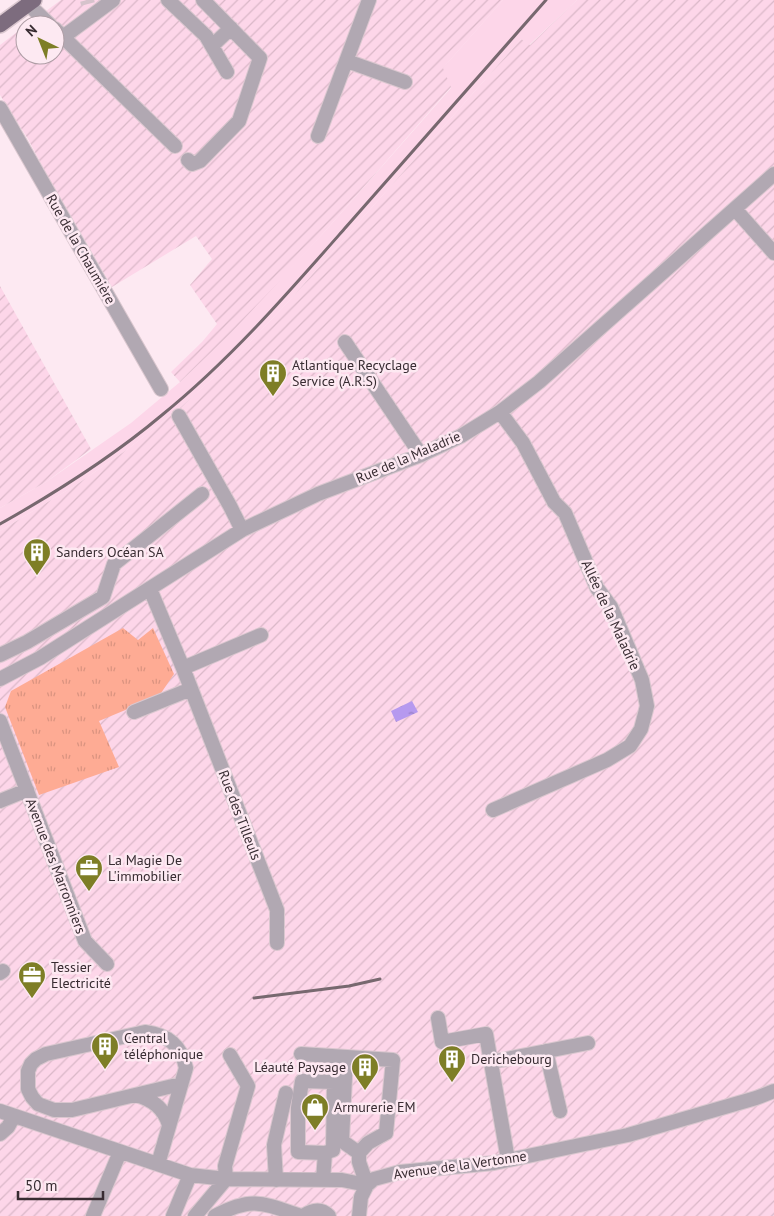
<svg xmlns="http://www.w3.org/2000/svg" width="774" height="1216" viewBox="0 0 774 1216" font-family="'PT Sans',sans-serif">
<defs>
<pattern id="industrial-furrows" width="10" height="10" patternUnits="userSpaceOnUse" patternTransform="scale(1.25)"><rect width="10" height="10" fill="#fdd6e9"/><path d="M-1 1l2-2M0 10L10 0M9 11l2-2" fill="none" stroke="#dab8c8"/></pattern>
<pattern id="grass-tufts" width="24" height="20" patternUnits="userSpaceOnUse" patternTransform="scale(1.25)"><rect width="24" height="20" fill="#feab94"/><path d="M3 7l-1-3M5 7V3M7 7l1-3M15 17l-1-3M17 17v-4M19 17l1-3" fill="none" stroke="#da9380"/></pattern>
<pattern id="water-ripples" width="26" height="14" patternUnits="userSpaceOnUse" patternTransform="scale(1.25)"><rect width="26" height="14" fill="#b699ef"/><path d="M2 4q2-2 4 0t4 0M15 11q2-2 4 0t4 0" fill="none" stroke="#957dc2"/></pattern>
</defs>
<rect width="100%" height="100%" fill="#fde9f2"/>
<path fill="#fdd6e9" d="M503,0h74l-48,45 -8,-6 -233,263 -55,58 -52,47 -53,42 -52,36 -76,46v-23l46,-26 85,-59 49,-41 49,-48 98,-105 124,-141 -9,-19z"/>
<path fill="url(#industrial-furrows)" d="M61,0h442l-60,68 8,19 -124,142 -53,58 -45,48 -49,47 -9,-10 31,-30 15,-18 -27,-39 22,-26 -16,-23 -84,51 -66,-114 -18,-34 -28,-44v-50l25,-19v29h30v-30h-28z
M577,0h197v1216h-774v-685l76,-46 52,-36 53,-42 52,-47 55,-58 233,-263 9,6z
M0,286l91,163 -45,33 -46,26z"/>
<path fill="url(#grass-tufts)" d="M123,628l15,12 15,-12 21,46 -15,22 -60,25 20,46 -80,28 -34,-88 6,-16z"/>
<path fill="url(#water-ripples)" d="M412,701l6,11 -22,10 -5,-11z"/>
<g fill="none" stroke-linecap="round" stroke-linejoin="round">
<path stroke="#d6c3cc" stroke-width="14" stroke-dasharray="14 7" stroke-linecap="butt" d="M87,0l1,4"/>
<g stroke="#dac7cf" stroke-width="16">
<path id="minor" d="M168,0l38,36 21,36
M28,4l22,21
M55,29l8,8 50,-37
M63,37l112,109
M212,46l19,-18
M347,61l58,21
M0,108l161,281
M318,136l51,-136
M188,160l4,4 8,-3 39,-40 21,-63 -57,-58
M735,209l39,44
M345,342l76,113
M179,416l51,90 12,24
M150,589l33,79 94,242v33
M0,655l27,-13 76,-45 11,-33 88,-70
M183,668l78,-33
M0,679l40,-21 202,-128 76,-36 103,-39 40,-19 39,-24 39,-30 235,-208
M134,712l57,-23
M0,721l85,220 22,23
M0,801l27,-11
M493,810l114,-50 23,-14 11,-17 6,-23 -5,-26 -31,-73 -14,-19 -32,-75 -11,-11 -31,-59 -23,-31
M0,973l3,-2
M438,1018l4,24 44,-8 22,126
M546,1051l14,60
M301,1054l92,6 -7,73 -18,10 -9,10v9l8,23 -6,12 -2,19
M346,1057l-4,84 17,12
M491,1062l97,-19
M135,1095c17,4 29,13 34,30
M0,1111l190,64 36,4 116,1 25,5 7,-6 26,-7 94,-9 134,-28 128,-37 18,-7
M0,1134l8,-7 6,-11
M158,1164l28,-96c-5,-23 -18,-33 -41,-36l-99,22 -10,5 -5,5 -3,7v18l4,8 6,7 16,6h18l109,-26
M276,1180l-2,-35 12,-52
M323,1180l2,-27 -27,-1v-44l4,-27 32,1 -1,68 -8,3
M93,1216l27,-64
M173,1216l17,-41
M195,1216l31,-37 -1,-13 23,-80 -18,-31
M215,1216c37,-20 48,-13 86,0
M303,1216c9,-6 18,-8 26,0"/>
</g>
<g stroke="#dac7cf" stroke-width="18">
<path id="major" d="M0,25l34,-25"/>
</g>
<use href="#minor" stroke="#b1a8b2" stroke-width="14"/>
<use href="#major" stroke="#7d6c7e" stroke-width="15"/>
<path stroke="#77686f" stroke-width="3" d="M0,524c57,-32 112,-67 162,-109 68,-55 126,-122 184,-188 67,-76 133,-152 200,-227
M254,998l95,-12 31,-7"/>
</g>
<defs>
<g id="building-pin" transform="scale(1.4375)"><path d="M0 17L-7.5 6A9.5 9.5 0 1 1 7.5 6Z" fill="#7e7e26" stroke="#fde9f2"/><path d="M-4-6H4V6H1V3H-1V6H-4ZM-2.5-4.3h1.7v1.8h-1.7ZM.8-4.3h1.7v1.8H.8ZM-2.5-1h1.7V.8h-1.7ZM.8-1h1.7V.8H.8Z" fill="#fff"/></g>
<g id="office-pin" transform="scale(1.4375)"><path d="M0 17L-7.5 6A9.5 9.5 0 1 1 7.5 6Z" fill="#7e7e26" stroke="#fde9f2"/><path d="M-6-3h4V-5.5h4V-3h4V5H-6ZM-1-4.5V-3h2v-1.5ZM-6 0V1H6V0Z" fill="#fff"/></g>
<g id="shop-pin" transform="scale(1.4375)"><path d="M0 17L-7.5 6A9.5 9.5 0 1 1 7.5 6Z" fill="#7e7e26" stroke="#fde9f2"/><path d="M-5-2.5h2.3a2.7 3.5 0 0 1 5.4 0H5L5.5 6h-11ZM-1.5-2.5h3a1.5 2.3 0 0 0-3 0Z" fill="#fff"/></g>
</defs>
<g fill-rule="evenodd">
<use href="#building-pin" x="273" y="373"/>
<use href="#building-pin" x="37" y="552"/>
<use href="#office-pin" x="89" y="868"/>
<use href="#office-pin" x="32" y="975"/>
<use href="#building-pin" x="105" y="1046"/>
<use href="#building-pin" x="452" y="1059"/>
<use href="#building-pin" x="365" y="1067"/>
<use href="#shop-pin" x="315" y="1107"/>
</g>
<g text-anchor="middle" stroke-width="5" stroke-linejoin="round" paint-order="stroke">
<g font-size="14" fill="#382c32" stroke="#fde9f2">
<text transform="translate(81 249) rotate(60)" y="5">Rue de la Chaumière</text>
<text transform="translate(408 457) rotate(-23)" y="5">Rue de la Maladrie</text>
<text transform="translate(611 615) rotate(65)" y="5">Allée de la Maladrie</text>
<text transform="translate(240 815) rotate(69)" y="5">Rue des Tilleuls</text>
<text transform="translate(56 866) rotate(69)" y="5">Avenue des Marronniers</text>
<text transform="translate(460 1165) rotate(-8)" y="5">Avenue de la Vertonne</text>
</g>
<g font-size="14" fill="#382c32" stroke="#fde9f2" text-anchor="start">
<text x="292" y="370">Atlantique Recyclage<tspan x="292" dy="16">Service (A.R.S)</tspan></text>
<text x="56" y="557">Sanders Océan SA</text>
<text x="108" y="865">La Magie De<tspan x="108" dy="16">L'immobilier</tspan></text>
<text x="51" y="972">Tessier<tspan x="51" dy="16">Electricité</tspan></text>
<text x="124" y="1043">Central<tspan x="124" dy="16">téléphonique</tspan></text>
<text x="471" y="1064">Derichebourg</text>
<text x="346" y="1072" text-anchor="end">Léauté Paysage</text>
<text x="334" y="1112">Armurerie EM</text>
</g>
</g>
<g transform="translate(40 40) rotate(317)"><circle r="24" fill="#fde9f2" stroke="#ae9da5"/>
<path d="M0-4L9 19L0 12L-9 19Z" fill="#7e7e26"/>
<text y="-8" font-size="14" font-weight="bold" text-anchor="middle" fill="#382c32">N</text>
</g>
<path d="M18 1191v8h85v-8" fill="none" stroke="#382c32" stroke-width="2.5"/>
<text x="25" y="1191" font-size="15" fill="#382c32" stroke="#fde9f2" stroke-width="4" paint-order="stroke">50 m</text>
</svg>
